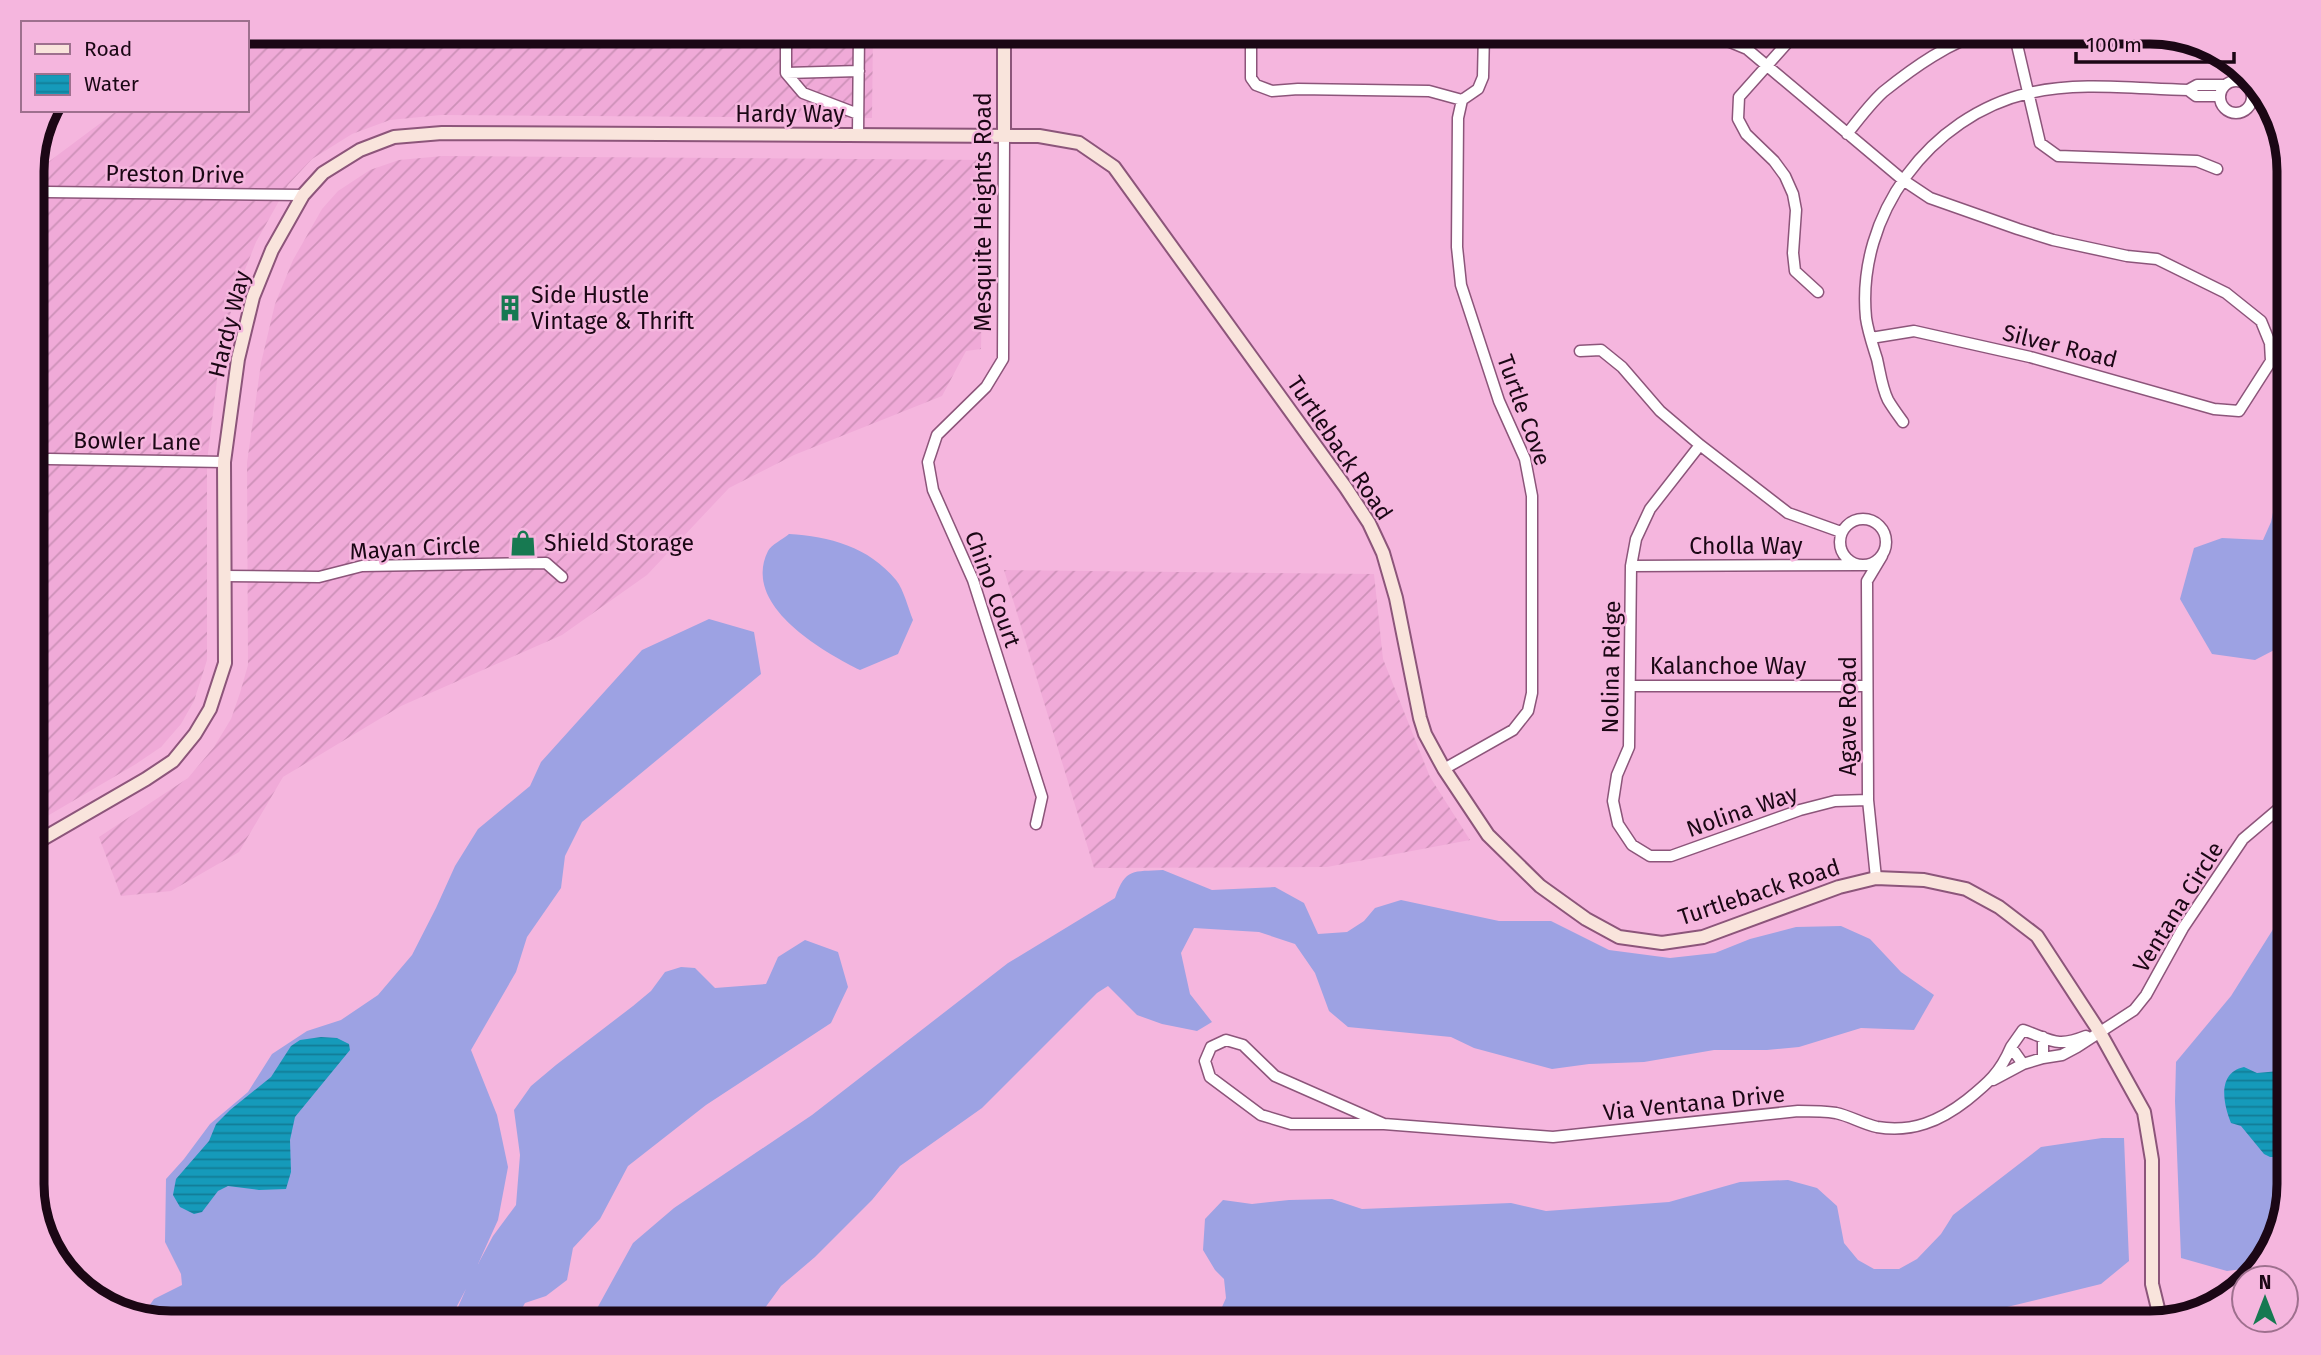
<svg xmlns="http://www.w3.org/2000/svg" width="2321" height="1355" viewBox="0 0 2321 1355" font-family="'Fira Sans',sans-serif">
<defs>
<pattern id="industrial-furrows" width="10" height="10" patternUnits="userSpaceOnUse" patternTransform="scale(1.75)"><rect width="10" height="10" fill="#f0aad8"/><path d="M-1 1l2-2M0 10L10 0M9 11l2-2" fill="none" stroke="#cd91b8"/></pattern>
<pattern id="water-rules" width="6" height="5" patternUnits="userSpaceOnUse" patternTransform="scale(1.75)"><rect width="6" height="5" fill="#159aba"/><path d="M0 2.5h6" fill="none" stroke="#127c96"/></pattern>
</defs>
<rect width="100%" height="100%" fill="#f5b6de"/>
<path fill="url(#industrial-furrows)" d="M247,32h626l-1,86 -431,-3 -51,5 -38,14 -40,25 -24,26 -32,57 -20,50 -16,64 -13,105v199l-13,41 -13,23 -20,23 -25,17 -104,61v-656l11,-3 75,-56h129z
M443,156l542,4 -4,189 -15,2 -24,45 -148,59 -65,33 -82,87 -85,60 -161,71 -118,71 -44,75 -68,39 -50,5 -22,-59 89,-59 26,-31 17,-28 9,-26 8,-28 -1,-202 14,-100 14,-59 18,-44 29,-51 16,-18 32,-21 29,-10z
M1004,570l370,4 9,85 47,118 40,63 -143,27 -233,1z"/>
<path fill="#9da2e3" d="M2289,483v169l-9,-5 -25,13 -43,-6 -32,-55 14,-51 28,-10 41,2 8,-18 5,-24z
M789,534c40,2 80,13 107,46 8,10 12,28 17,40l-15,34 -38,16c-38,-19 -119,-65 -92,-119 3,-6 15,-12 21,-17z
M709,619l45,13 7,42 -179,148 -17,34 -4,32 -34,49 -11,35 -45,78 26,65 11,52 -10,53 -20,44 15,-28 23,-31 4,-50 -6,-45 17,-24 25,-21 77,-59 18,-15 14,-19 16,-5 14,1 20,20 51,-4 12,-27 27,-17 33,12 10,35 -17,36 -125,82 -78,61 -28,53 -27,29 -6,32 -21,16 -21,7 -11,20h-63l15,-34 -18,34h-277l-29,-7 12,-17 28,-14 -1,-11 -16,-32 1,-63 18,-20 26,-35 38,-32 24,-38 35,-23 34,-11 37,-25 34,-40 24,-47 19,-42 23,-37 52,-43 11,-24 101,-112z
M1163,870l49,20 63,-3 29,16 14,31 29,-2 17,-11 11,-13 26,-8 98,21h52l58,29 61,8 45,-5 35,-14 46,-12 45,-1 29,13 31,33 33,23 -20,35 -53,-2 -62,19 -32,3h-53l-70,12 -55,2 -37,5 -78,-21 -23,-11 -103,-10 -19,-16 -14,-38 -20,-29 -36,-12 -65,-4 -13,25 9,41 22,28 -15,9 -35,-7 -25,-9 -29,-29 -11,7 -115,115 -82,58 -28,34 -57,57 -34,29 -27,37h-165l44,-80 41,-35 138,-93 196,-152 107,-65c11,-31 18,-26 48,-28z
M2289,904v281l-18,69 -13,13 -31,4 -46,-13 -6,-157 1,-39 55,-66z
M2102,1138h22l5,123 -28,23 -98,24 -28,15h-199l-33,-11 -11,11h-517l11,-25 -2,-19 -9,-9 -12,-20 2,-31 18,-19 29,4 37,-4 43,-1 30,10 149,-6 35,8 123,-9 71,-20 48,-2 29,8 20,18 7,37 14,17 16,9h25l18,-10 24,-25 12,-19 88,-68z"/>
<path fill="url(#water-rules)" d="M321,1037l16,1 12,6 1,6 -55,67 -5,23 1,32 -5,17 -27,1 -31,-4 -10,5 -16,21 -8,2 -14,-7 -7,-12 3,-16 33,-38 7,-17 14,-14 41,-33 20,-31 9,-6z
M2244,1067l13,6 22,-2 10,3v83h-19l-6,-3 -23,-28 -10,-3c-8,-20 -14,-50 13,-56z"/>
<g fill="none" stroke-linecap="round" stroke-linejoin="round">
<g stroke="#8c557a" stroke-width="13">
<path id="street" d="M786,32v41l73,-2
M1251,32v46l5,7 16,6 26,-2 131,2 33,9
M1797,32l-58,65 -1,22 8,15 28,27 11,15 8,18 3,16 -3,43 2,18 23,21
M2014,32l26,111 18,13 139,5 20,8
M1558,35l153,1 19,6 17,7 156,131 27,18 88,31 35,11 74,16 30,3 69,34 35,28 9,22 1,18 -32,50 -25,-2 -184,-52 -116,-26 -43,7
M786,73l17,20 55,21
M2220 97a16 16 0 1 1 32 0a16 16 0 1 1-32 0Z
M2188,90l8,6h24
M1847,134c11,-14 23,-30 36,-42 30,-24 67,-51 105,-60
M858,135l1,-103
M1004,136l-1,223 -17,28 -49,48 -9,27 5,28 40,90 69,217 -6,27
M47,192l256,3
M1580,351l21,-1 21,17 38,44 40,34 88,68 53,19
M1903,422c-5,-7 -11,-15 -15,-22 -6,-12 -8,-28 -11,-41 -4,-13 -9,-27 -11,-41 -10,-103 64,-202 163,-225 51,-12 108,-4 159,-3l9,-5h26
M1700,445l-50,64 -14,30 -5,27 -2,181 -12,28 -4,26 5,23 14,21 18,11h21l129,-46 35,-9 33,-1
M49,459l175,3
M1840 542a23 23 0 1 1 46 0a23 23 0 1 1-46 0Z
M1631,566l229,-1
M224,576l95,1 43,-11 184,-3 16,14
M1630,686h237
M1444,769l69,-39 15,-19 4,-18v-197l-7,-37 -26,-58 -38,-116 -4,-38 1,-129 4,-18 16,-11 5,-12 1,-45
M1876,878l-8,-78 -1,-219 15,-25
M2043,1037v21l-20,6 -12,-17 12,-17c29,10 33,18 63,6
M2043,1058l19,-3 15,-8 57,-37 12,-15 37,-67 60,-89 46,-39
M1993,1080l30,-16
M1384,1124l-109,-48 -32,-31 -17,-5 -15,7 -6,14 5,16 51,38 30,9h93l169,13 245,-26c13,0 26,0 38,2 14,3 27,11 41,14 35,6 63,-6 90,-27 21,-17 33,-27 44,-53"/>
</g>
<g stroke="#8c557a" stroke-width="16">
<path id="secondary" d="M1004,136v-104
M32,845l114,-66 27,-18 22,-27 15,-25 15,-46 -1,-201 14,-103 15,-62 19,-47 31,-55 20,-22 37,-23 34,-13 48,-4 597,3 40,7 35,24 232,321 23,35 14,30 13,45 24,120 5,16 19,35 44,66 52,51 46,33 33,18 43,6 41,-6 136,-50 37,-9 48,2 42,9 33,18 38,29 62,95 45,81 8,48v124l9,37"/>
</g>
<use href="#street" stroke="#fff" stroke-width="10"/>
<use href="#secondary" stroke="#f9e4dc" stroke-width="12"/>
</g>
<defs>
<g id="building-bare" transform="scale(2.1)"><path d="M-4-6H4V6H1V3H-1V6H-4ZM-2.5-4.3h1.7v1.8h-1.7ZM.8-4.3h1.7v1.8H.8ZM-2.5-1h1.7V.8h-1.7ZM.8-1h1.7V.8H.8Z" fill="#177951" stroke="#f5b6de" stroke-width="2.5" paint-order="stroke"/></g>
<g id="shop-bare" transform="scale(2.1)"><path d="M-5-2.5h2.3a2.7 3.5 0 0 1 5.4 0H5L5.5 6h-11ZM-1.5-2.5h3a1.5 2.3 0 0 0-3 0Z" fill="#177951" stroke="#f5b6de" stroke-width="2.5" paint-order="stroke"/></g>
</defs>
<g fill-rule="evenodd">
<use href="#building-bare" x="510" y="308"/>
<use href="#shop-bare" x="523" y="543"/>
</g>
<g text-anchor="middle" stroke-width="5" stroke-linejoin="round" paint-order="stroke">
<g font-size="23" fill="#1b0715" stroke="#f5b6de">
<text x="790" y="122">Hardy Way</text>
<text transform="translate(175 174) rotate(1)" y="8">Preston Drive</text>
<text transform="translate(983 212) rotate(-90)" y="8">Mesquite Heights Road</text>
<text transform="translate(229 324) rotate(-76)" y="8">Hardy Way</text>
<text transform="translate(2060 346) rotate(14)" y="8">Silver Road</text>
<text transform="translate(1524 410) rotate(70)" y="8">Turtle Cove</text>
<text transform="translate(137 441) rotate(1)" y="8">Bowler Lane</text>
<text transform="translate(1340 448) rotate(56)" y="8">Turtleback Road</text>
<text x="1746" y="554">Cholla Way</text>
<text transform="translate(415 548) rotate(-3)" y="8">Mayan Circle</text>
<text transform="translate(993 589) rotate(70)" y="8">Chino Court</text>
<text x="1728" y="674">Kalanchoe Way</text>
<text transform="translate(1611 667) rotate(-89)" y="8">Nolina Ridge</text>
<text transform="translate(1848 716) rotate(-90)" y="8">Agave Road</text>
<text transform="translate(1742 811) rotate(-19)" y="8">Nolina Way</text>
<text transform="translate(1759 892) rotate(-18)" y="8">Turtleback Road</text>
<text transform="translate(2178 907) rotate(-58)" y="8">Ventana Circle</text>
<text transform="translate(1694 1103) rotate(-6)" y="8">Via Ventana Drive</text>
</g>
<g font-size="23" fill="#1b0715" stroke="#f5b6de" text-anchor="start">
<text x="531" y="303">Side Hustle<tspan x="531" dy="26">Vintage &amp; Thrift</tspan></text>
<text x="544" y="551">Shield Storage</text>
</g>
</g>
<path d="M0 0H2321V1355H0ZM171 44H2150A127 127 0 0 1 2277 171V1184A127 127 0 0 1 2150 1311H171A127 127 0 0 1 44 1184V171A127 127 0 0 1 171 44Z" fill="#f5b6de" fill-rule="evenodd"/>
<path fill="none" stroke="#1b0715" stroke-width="9" d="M171 44H2150A127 127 0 0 1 2277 171V1184A127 127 0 0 1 2150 1311H171A127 127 0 0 1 44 1184V171A127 127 0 0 1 171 44Z"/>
<rect x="21" y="21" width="228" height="91" fill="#f5b6de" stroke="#9e708e" stroke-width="2"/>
<rect x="35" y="44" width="35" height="10" fill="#f9e4dc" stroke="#9e708e" stroke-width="2"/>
<text x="84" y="56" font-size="21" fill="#1b0715">Road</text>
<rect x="35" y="74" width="35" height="21" fill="url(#water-rules)" stroke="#9e708e" stroke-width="2"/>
<text x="84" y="91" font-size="21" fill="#1b0715">Water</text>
<g transform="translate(2265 1299)"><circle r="33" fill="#f5b6de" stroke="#9e708e" stroke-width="2"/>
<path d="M0-5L12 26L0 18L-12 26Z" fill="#177951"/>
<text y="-10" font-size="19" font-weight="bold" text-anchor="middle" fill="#1b0715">N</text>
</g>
<path d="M2076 52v10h158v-10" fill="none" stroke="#1b0715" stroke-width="3.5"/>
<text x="2086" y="52" font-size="21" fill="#1b0715" stroke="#f5b6de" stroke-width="5" paint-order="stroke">100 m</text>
</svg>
